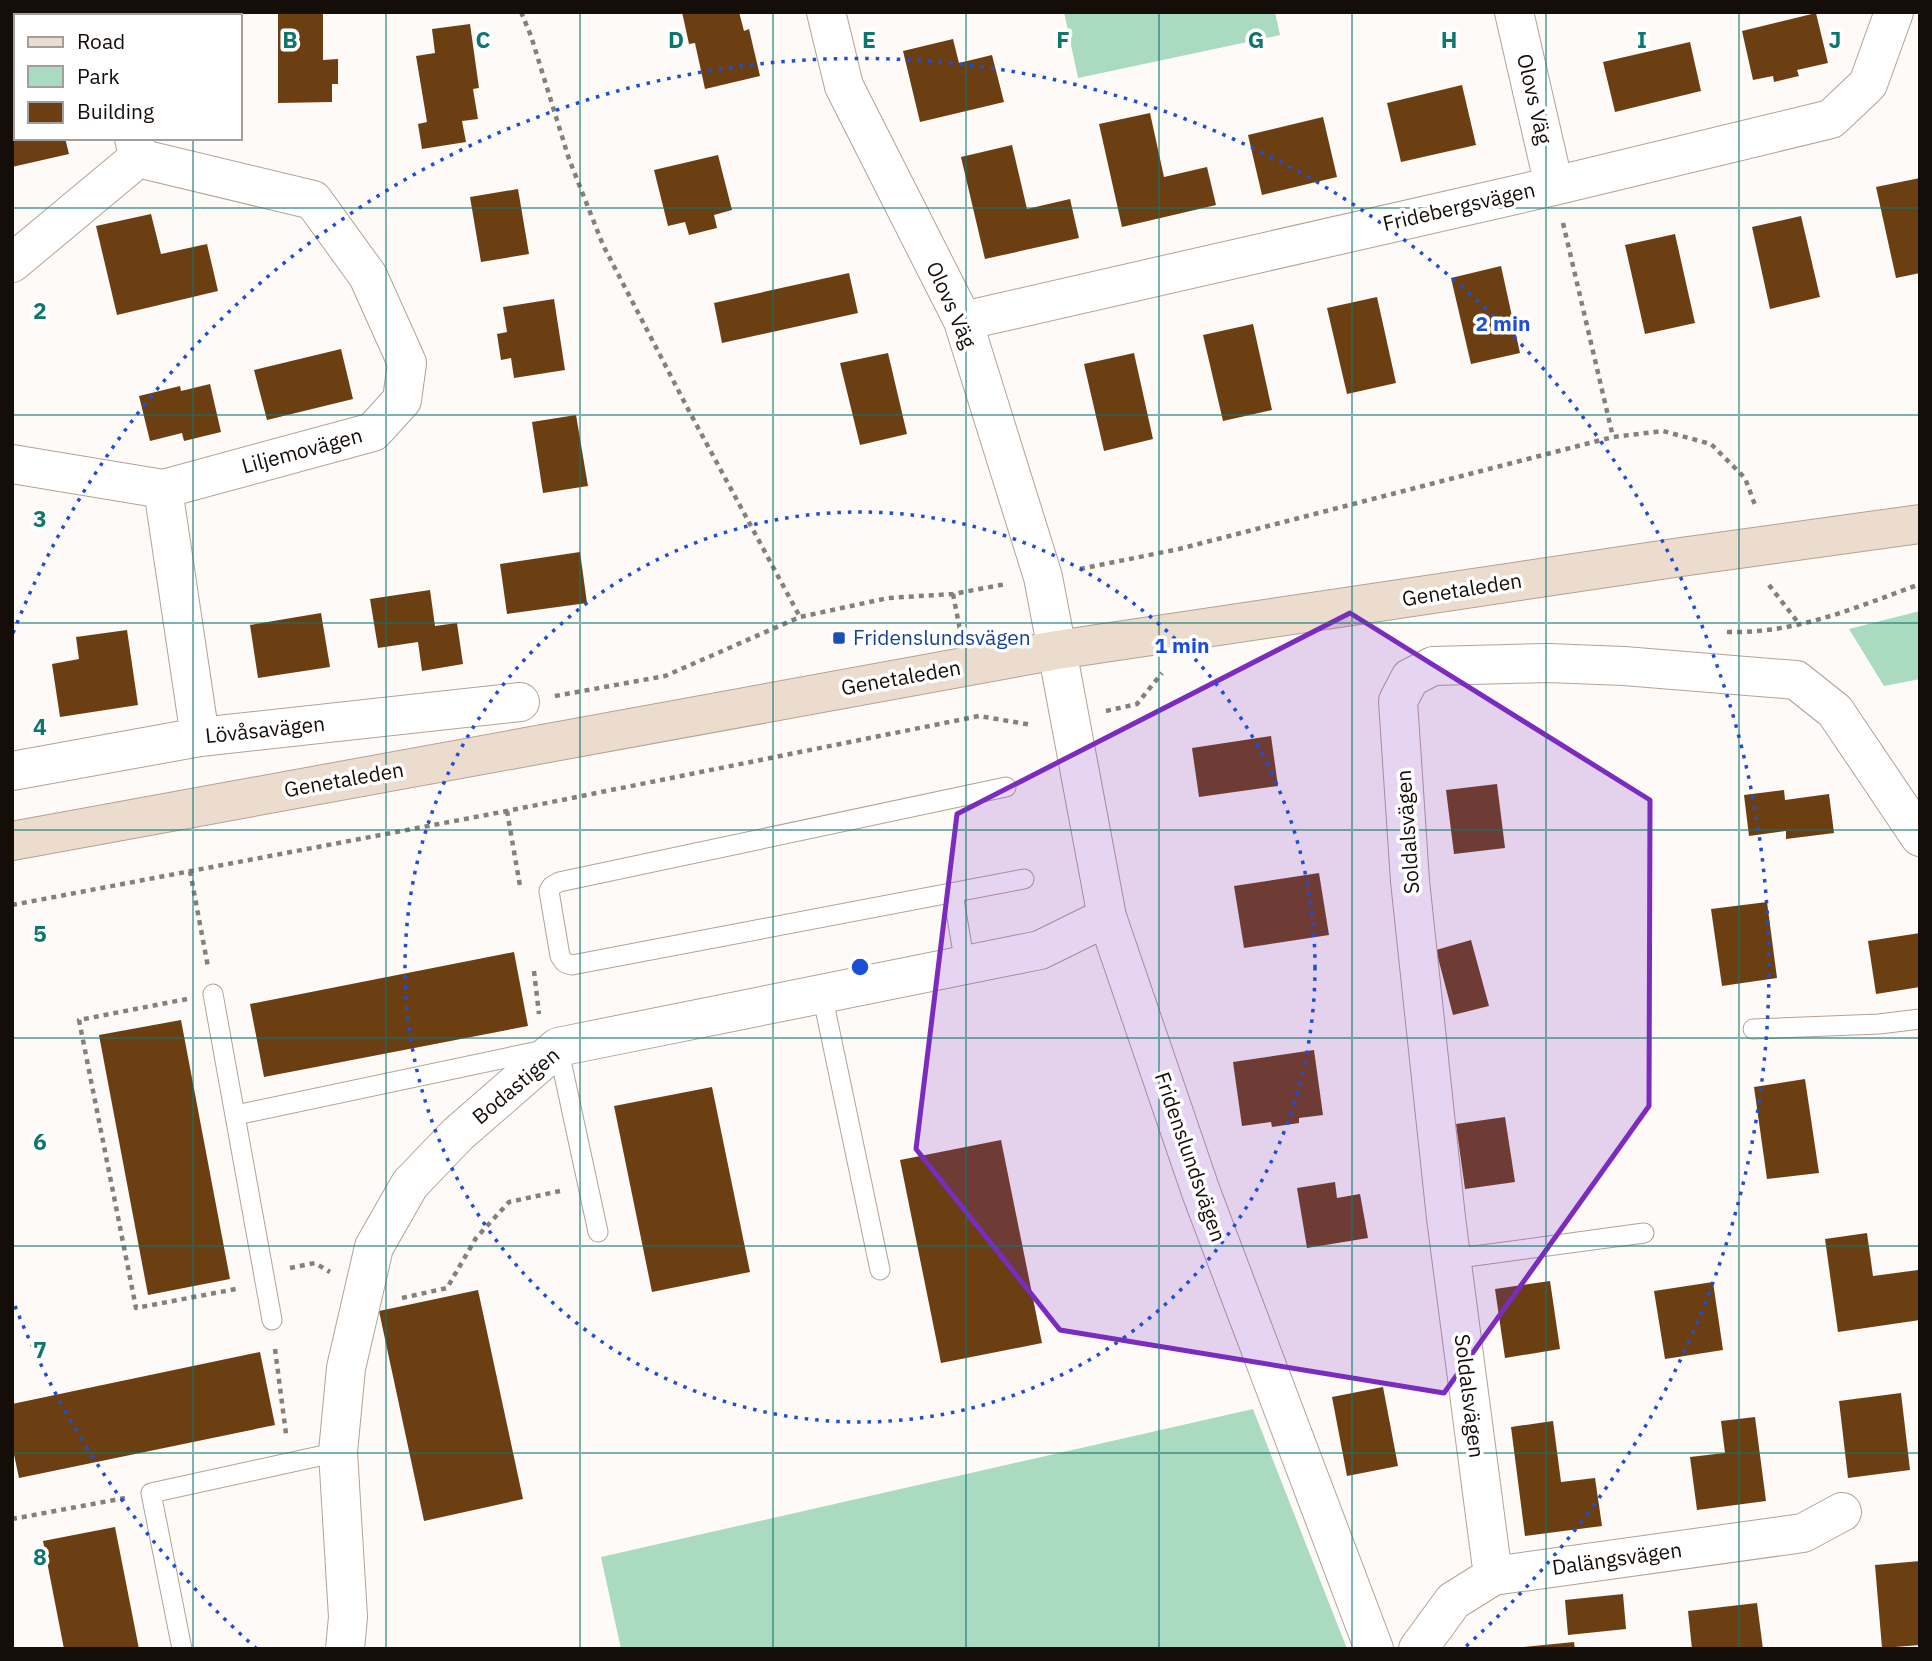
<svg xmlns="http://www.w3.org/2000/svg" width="1932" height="1661" viewBox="0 0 1932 1661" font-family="'IBM Plex Sans',sans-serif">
<rect width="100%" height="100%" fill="#fefaf7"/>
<path fill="#aadbc0" d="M1064,12h211l5,23 -202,43z
M1920,611v68l-36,7 -35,-57z
M1253,1409l94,240h-726l-20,-92z"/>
<path fill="#6c3f13" d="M278,12h45v48l15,-1v25h-6v18l-54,1z
M682,12h57l5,19 5,-2 11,47 -55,13 -10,-46 -6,1z
M1816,13l12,50 -31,7 2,6 -25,6 -1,-6 -20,4 -11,-49z
M470,24l9,64 -6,1 5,30 -16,2 4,21 -44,7 -4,-25 9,-2 -11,-66 19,-3 -3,-24z
M953,39l6,24 33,-8 12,47 -84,20 -17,-71z
M1690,42l11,49 -86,21 -12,-50z
M1462,85l14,60 -75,17 -14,-59z
M16,86v52h49l4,16 -57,13v-80z
M1150,113l14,64 43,-10 9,38 -94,22 -23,-103z
M1323,117l14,60 -75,18 -14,-60z
M1012,145l15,64 43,-10 9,39 -94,21 -24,-102z
M718,155l14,55 -18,5 3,13 -28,7 -4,-13 -17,4 -14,-56z
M1920,178v95l-24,5 -20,-91z
M518,189l11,65 -48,8 -11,-65z
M151,214l10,40 46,-10 11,47 -101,24 -21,-89z
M1801,216l19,81 -50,12 -18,-82z
M1675,234l20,89 -50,11 -20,-89z
M1501,266l19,87 -49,11 -20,-86z
M849,273l9,40 -136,30 -8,-40z
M1377,297l19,86 -49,11 -20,-86z
M554,299l11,71 -51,8 -3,-20 -10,2 -4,-26 10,-2 -4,-25z
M1253,324l19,86 -49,11 -20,-86z
M341,349l12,50 -86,21 -13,-50z
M888,353l19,81 -47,11 -20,-82z
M1134,353l19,86 -49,12 -20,-87z
M210,384l11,48 -37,9 -2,-8 -32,8 -11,-45 41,-10 1,5z
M576,415l12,71 -45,7 -11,-71z
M580,552l7,51 -80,11 -7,-50z
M430,590l5,36 22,-3 6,41 -41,7 -4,-29 -40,6 -8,-49z
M321,613l9,54 -72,11 -8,-53z
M127,630l11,75 -78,12 -8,-53 27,-5 -3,-22z
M1271,736l7,50 -79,11 -7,-49z
M1497,784l8,64 -51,6 -8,-64z
M1784,790l1,10 44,-6 5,39 -48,6v-8l-37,5 -5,-41z
M1319,873l10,62 -85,13 -10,-62z
M1767,902l10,76 -55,8 -11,-77z
M1920,933v54l-44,7 -8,-53z
M1471,940l18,66 -36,9 -17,-65z
M514,952l14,74 -264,51 -14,-73z
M181,1020l49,259 -82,16 -49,-260z
M1314,1050l9,65 -24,3v5l-27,4 -1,-5 -29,4 -9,-64z
M1805,1079l14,94 -52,6 -13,-92z
M712,1087l38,185 -98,20 -38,-186z
M1505,1117l10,65 -50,7 -9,-65z
M1001,1140l41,203 -101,20 -41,-203z
M1335,1182l2,16 23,-4 8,44 -61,10 -10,-60z
M1867,1233l6,43 45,-6 2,50 -82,12 -13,-93z
M1550,1281l10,68 -55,9 -10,-69z
M1713,1282l10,68 -58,9 -11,-68z
M478,1290l45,209 -99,22 -45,-210z
M260,1352l15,73 -256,53 -7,-33v-41z
M1383,1387l15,79 -51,10 -15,-79z
M1901,1393l9,77 -62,8 -9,-77z
M1755,1417l11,84 -69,9 -7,-53 35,-4 -4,-32z
M1553,1421l8,61 34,-4 7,48 -77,10 -14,-109z
M115,1527l24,122h-75l-21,-108z
M1920,1561v84l-38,3 -7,-83z
M1623,1594l3,35 -58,6 -3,-35z
M1757,1603l6,46h-71l-4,-38z
M1574,1642l1,7h-51v-2z"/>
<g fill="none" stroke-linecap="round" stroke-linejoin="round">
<g stroke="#b4a294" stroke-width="21">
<path id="service" d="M1006,787l-447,95 -7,4 -3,5 11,65 5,7 7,2 452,-86
M953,893l12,72
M213,994l59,326
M822,994l58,276
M1753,1029l126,-5 41,-5
M236,1115l322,-68 40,185
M1452,1259l192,-26
M182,1649l-31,-156 187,-41"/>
</g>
<g stroke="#b4a294" stroke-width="40">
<path id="minor" d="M106,12l1,4
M826,12l18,74 119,235 80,256 14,73
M1514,12l40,174
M134,138l4,20 175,42 55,76 39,87 -5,37 -29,32 -210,57 37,248
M12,263l126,-105
M963,321l591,-135 277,-67 37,-35 26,-72
M12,464l151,25
M12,771l188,-34 320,-35
M1493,1576l-47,-358 -36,-337 -12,-180 12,-23 23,-12 115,-3 76,3 172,14 39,31 85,126
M345,1649l3,-32 -10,-165 8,-84 28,-121 36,-63 48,-50 100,-87 482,-97 67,-33
M1418,1649l35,-48 40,-25 310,-43 39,-21"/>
</g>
<g stroke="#b4a294" stroke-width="40">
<path id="tertiary" d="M1057,650l50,267 94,275 173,457"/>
</g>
<g stroke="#b4a294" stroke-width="40">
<path id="secondary" d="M12,841l1045,-191 624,-93 239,-33"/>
</g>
<path stroke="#86807c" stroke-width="4.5" stroke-dasharray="5 5" stroke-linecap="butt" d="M521,12l10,24 38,123 34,86 86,166 111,206
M1563,223l50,214
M1080,569l99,-20 434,-112 50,-6 48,13 34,34 10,27
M1769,585l31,40
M953,594l7,36
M1727,632c69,2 130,-25 193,-48
M555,696l110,-20 135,-59 88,-19 65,-4 53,-10
M1106,711l31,-7 25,-31
M507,811l13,75
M190,871l18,96
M12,905l495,-94 472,-95 53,9
M534,971l5,43
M187,999l-108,21 57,288 100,-19
M290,1268l25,-5 15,9
M402,1298l45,-10 29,-50 33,-36 51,-11
M275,1349l11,85
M12,1519l113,-21"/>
<use href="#service" stroke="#fff" stroke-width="19"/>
<use href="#minor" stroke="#fff" stroke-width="38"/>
<use href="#tertiary" stroke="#fff" stroke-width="38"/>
<use href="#secondary" stroke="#ecdcce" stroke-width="38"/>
</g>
<path fill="#7b2cbf" fill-opacity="0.2" stroke="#7b2cbf" stroke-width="5" stroke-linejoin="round" d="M1350,613l300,187 -1,306 -205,287 -384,-63 -144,-181 41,-335z"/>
<path fill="none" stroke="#0f766e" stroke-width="2" stroke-opacity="0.55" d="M193,12v4M386,12v1637M580,12v1637M773,12v1637M966,12v1637M1159,12v1637M1352,12v1637M1546,12v1637M1739,12v1637M193,138v1511M12,208h1908M12,415h1908M12,623h1908M12,830h1908M12,1038h1908M12,1246h1908M12,1453h1908"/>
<g fill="none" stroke="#1d4ed8" stroke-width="3.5" stroke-dasharray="3.5 7">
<circle cx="860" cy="967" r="455"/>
<path d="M257 1649A910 910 0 0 1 13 1301M13 633A910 910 0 1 1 1463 1649"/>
</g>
<rect fill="#1a4fb4" stroke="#fff" stroke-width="2.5" x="832" y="631" width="14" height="14" rx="3.5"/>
<g text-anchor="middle" stroke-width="7" stroke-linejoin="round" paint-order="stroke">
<g font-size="21" fill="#140d08" stroke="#fff">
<text transform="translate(1534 99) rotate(77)" y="7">Olovs Väg</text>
<text transform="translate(1459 207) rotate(-13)" y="7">Fridebergsvägen</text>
<text transform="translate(951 305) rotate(66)" y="7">Olovs Väg</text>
<text transform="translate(302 451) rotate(-15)" y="7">Liljemovägen</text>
<text transform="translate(1462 590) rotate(-9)" y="7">Genetaleden</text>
<text transform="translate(901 678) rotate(-10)" y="7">Genetaleden</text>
<text transform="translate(265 730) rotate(-6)" y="7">Lövåsavägen</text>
<text transform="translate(344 780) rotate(-10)" y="7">Genetaleden</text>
<text transform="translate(1408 832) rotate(-94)" y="7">Soldalsvägen</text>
<text transform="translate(516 1086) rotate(-40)" y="7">Bodastigen</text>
<text transform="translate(1190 1157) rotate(71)" y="7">Fridenslundsvägen</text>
<text transform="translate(1469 1396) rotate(83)" y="7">Soldalsvägen</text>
<text transform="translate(1617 1559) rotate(-8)" y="7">Dalängsvägen</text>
</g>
<g font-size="21" fill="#164399" stroke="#fff" text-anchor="start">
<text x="853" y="645">Fridenslundsvägen</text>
</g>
</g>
<g font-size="23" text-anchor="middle" font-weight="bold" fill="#0f766e" stroke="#fff" stroke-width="7" stroke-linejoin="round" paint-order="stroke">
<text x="290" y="48">B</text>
<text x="483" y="48">C</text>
<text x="676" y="48">D</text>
<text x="869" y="48">E</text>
<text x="1063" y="48">F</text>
<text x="1256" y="48">G</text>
<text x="1449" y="48">H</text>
<text x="1642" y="48">I</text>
<text x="1835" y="48">J</text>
<text x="40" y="319">2</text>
<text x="40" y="527">3</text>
<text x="40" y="735">4</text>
<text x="40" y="942">5</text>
<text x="40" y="1150">6</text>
<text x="40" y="1358">7</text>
<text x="40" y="1565">8</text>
</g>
<circle cx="860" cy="967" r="10" fill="#1d4ed8" stroke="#fff" stroke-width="3.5"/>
<g font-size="21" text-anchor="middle" font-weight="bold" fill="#1d4ed8" stroke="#fff" stroke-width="7" stroke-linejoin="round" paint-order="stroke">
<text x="1503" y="331">2 min</text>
<text x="1182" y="653">1 min</text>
</g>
<rect width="1932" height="1661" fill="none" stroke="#140d08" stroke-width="28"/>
<rect x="14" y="14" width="228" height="126" fill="#ffffff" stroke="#a19e9c" stroke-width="2"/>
<rect x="28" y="37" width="35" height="10" fill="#ecdcce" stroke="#a19e9c" stroke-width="2"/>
<text x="77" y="49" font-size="21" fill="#140d08">Road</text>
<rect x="28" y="66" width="35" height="21" fill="#aadbc0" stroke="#a19e9c" stroke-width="2"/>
<text x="77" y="84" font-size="21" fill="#140d08">Park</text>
<rect x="28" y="102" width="35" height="21" fill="#6c3f13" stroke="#a19e9c" stroke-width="2"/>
<text x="77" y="119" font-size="21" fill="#140d08">Building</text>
</svg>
